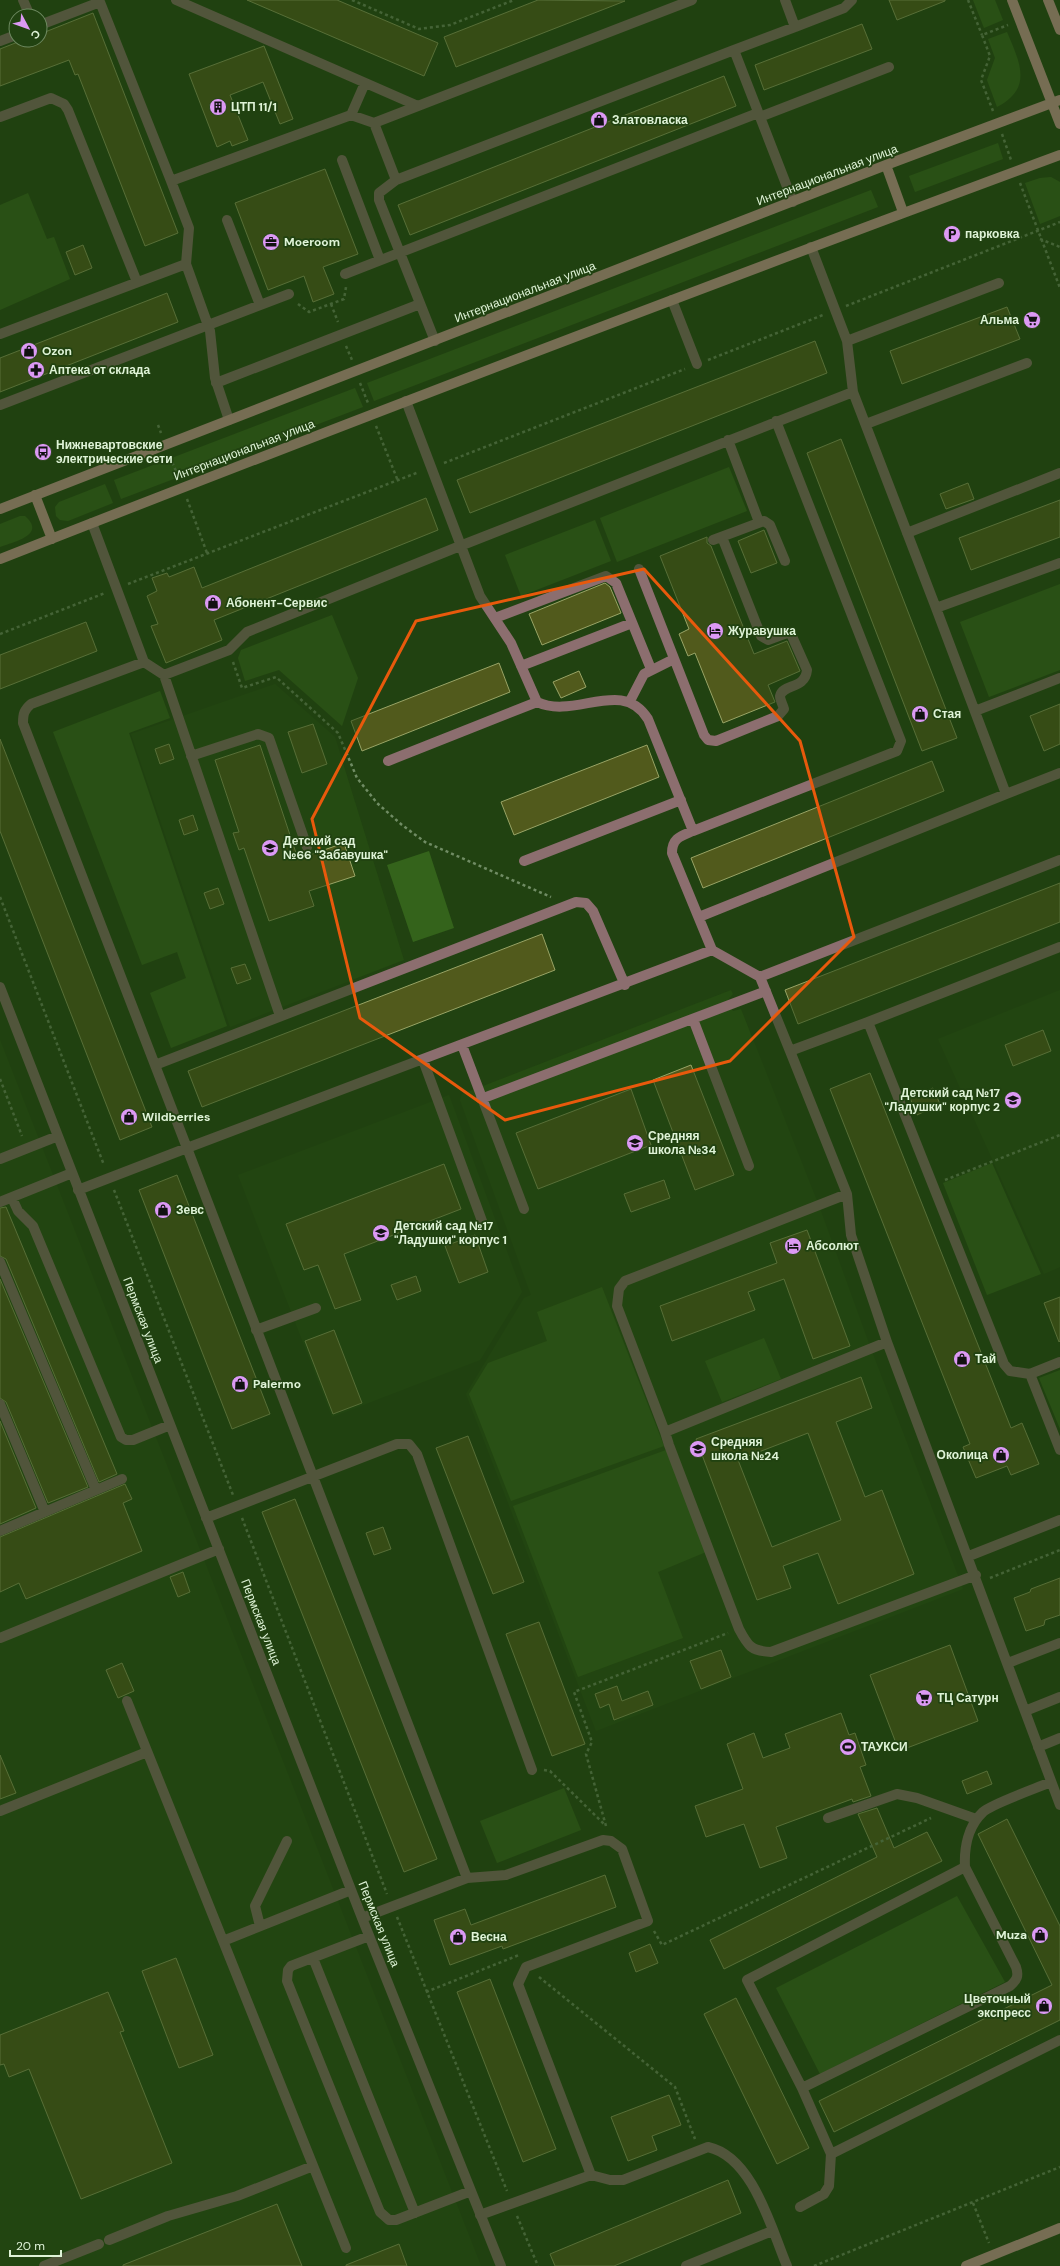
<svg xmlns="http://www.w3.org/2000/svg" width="1060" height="2266" viewBox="0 0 1060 2266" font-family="'DM Sans',sans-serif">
<rect width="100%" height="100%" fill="#214211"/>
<path fill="#254b12" d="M275,684l60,53 69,223 -174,67 -99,-293z
M731,990l2,4 -5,6 2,5 3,6 8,-2 78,197 52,143 92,240 -367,142 -130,-337 58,-96 7,-3 -71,-195 2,-6z
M1060,990v277l-16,7 -106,-235z
M0,1040l481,1226h-481z
M449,1095l73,197 -42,68 -148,57 -94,-242z"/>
<path fill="#34631b" d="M973,0h22l8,20 -19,8z
M1007,32c12,29 27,56 -10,75l-10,-27 8,-22 -7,-19z
M998,143l5,16 -88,33 -6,-16z
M1051,177l9,5v34l-20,8 -15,-41 15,-5z
M871,190l7,17 -504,194 -7,-18z
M28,193l19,46 7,-2 16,42 -70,31v-105z
M355,388l8,19 -242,92 -7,-19z
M729,467l18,44 -130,51 -17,-44z
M105,484l8,19 -45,18 -8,-1 -4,-4 -1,-9 4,-5z
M20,516h5c22,19 -12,26 -25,31v-23z
M595,520l16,41 -90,35 -16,-41z
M1060,584v86l-71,27 -29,-75z
M332,615l26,63 -16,48 -63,-56 -34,11 -7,-23 3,-8z
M160,691l10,27 -41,15 98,293 -56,22 -21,-55 36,-15 -9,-26 -35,13 -89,-233z
M429,851l25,77 -41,14 -26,-77z
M992,1163l49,111 -54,21 -44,-112z
M602,1287l62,159 -153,55 -42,-107 19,-31 59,-22 -10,-29z
M764,1338l17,41 -59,23 -17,-41z
M1060,1370v59l-21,-51z
M666,1450l40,102 -48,20 25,66 -105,39 -65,-171z
M564,1788l17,42 -84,33 -17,-42z
M957,1896l48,86 -185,92 -44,-86z"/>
<path fill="#515a1c" stroke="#99a466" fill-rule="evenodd" d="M247,0h90l101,43 -14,33z
M538,0l87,1 -169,66 -12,-30z
M889,0h56v1l-48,19z
M93,13l85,220 -33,13 -67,-172 -3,1 -6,-15 -69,26v-37l23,-9h17v-6z
M862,24l10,25 -108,41 -9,-25z
M264,46l29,73 -13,5 -17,-42 -33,13 18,45 -16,6 -2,-5 -13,6 -28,-73z
M724,76l12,30 -326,129 -12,-30z
M325,169l33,85 -35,13 11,27 -21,8 -9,-26 -36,14 -33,-87z
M83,245l9,23 -17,7 -9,-23z
M167,293l11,29 -178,70v-34z
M1007,307l13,32 -118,45 -12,-33z
M815,341l12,32 -357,140 -13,-33z
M841,439l116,299 -35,13 -115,-298z
M968,483l6,16 -28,10 -6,-15z
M426,498l12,32 -224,90 8,20 -56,23 -15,-37 7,-2 -11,-28 10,-5 -5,-13 15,-5 2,4 25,-10 8,21z
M1060,500v37l-89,33 -12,-32z
M764,530l13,33 -26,10 -13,-32z
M707,537v6l4,3 43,108 33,-13 13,30 -32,14 7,17 -52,21 -28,-70 -7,3 -9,-22 10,-5 -29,-73z
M605,583l5,4 11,26 -79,32 -13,-31z
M86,622l11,29 -97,38v-34z
M499,663l11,29 -148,59 -11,-30z
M579,671l7,16 -25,11 -8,-16z
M1060,704v40l-16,7 -14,-35z
M313,724l14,40 -25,9 -14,-41z
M0,739l152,388 -32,13 -120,-309z
M169,744l5,15 -14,5 -5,-15z
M260,745l38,114 46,-16 11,33 -46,15 5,15 -45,15 -25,-73 -5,2 -6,-17 6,-1 -24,-72z
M647,745l12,32 -145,58 -13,-33z
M932,761l12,30 -241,97 -12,-30z
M193,815l5,15 -14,5 -5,-15z
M1060,883v39l-262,102 -13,-34z
M218,888l6,16 -14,5 -6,-16z
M542,934l13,36 -353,137 -14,-36z
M245,964l6,15 -14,5 -6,-16z
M1043,1030l8,21 -38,15 -8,-21z
M691,1065l43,110 -39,15 -42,-110z
M870,1073l141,355 11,-5 17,41 -28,11 -4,-9 -31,12 -13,-31 7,-3 -140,-355z
M933,1088l7,16 -23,11 -7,-17z
M631,1089l20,56 -113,44 -22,-56z
M444,1164l17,45 -117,45 17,46 -26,9 -17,-44 -14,5 -18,-46z
M177,1175l93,239 -38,15 -93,-239z
M664,1180l6,18 -39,14 -7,-18z
M6,1207l111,267 -18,8 -93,-223 -6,-3v-48z
M807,1230l43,116 -37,13 -29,-80 -36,13 7,18 -83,31 -12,-35 117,-43 -7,-20z
M475,1235l13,37 -29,11 -14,-37z
M416,1276l5,15 -24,9 -6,-15z
M0,1279l88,208 -40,16 -42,-101 -6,-4z
M1060,1297v44l-1,1 -15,-39z
M334,1330l28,73 -29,11 -28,-73z
M861,1377l11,31 -36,14 29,75 17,-7 32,84 -76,30 -20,-51 -35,13 8,22 -34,12 -61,-161zM808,1433l33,87 -69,27 -34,-87z
M0,1421l36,87 -36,16z
M468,1436l56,146 -31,12 -57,-146z
M125,1484l7,15 -9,4 19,48 -116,48 -7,-16 -19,9v-55z
M295,1499l142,360 -33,13 -142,-360z
M383,1527l8,22 -17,6 -8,-22z
M183,1572l7,20 -12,5 -8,-20z
M1060,1578v37l-15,5 -1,5 -18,6 -12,-33 16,-6 1,-3z
M539,1622l46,122 -33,12 -46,-122z
M950,1645l28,76 -79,30 -29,-76z
M721,1650l10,27 -30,12 -11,-28z
M122,1663l12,28 -16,7 -12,-28z
M617,1686l5,15 26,-10 5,14 -39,15 -5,-16 -9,4 -5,-14z
M841,1713l8,22 6,-2 11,32 -6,2 11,29 -18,6 -1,-3 -76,28 11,31 -27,10 -16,-44 -38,13 -11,-31 48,-17 -16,-45 27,-11 9,25 27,-10 -5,-14z
M0,1755l16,38 -16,6z
M987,1771l5,13 -25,10 -5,-13z
M877,1808l17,40 33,-16 15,29 -218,108 -14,-29 167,-83 -19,-43z
M1007,1819l53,107v94l-226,112 -15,-31 233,-116 -74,-151z
M605,1875l11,32 -113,42 -1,-3 -52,19 -16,-45 31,-11 6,16z
M650,1944l8,19 -22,9 -7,-19z
M176,1958l37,97 -34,13 -37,-97z
M490,1979l66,170 -33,13 -66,-170z
M108,1992l16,39 -4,1 52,131 -91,36 -52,-130 -20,8 -5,-13 -4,1v-30z
M736,1998l73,150 -32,16 -73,-150z
M669,2095l12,30 -29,11 5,14 -29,11 -17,-44z
M728,2180l13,33 -127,53h-59l-5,-12z
M277,2204l25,62h-179v-1z
M399,2244l8,22h-61v-1z"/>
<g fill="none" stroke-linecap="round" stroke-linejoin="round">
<path stroke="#708c64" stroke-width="2.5" stroke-dasharray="3 3" stroke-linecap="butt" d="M352,0l67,29 31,-4 64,-25
M968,0l14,35
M993,111l-12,-31 9,-24 -8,-21 26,-10
M1002,134l9,26
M1020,183l40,105
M1040,239l20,8
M298,304l11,8 35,-13 2,-12
M331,304l7,18
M846,306l214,-84
M346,346l6,14
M708,360l115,-45
M360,383l8,20
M158,425l3,8
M376,426l22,55
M170,457l8,19
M444,463l241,-94
M187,499l20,54
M128,584l291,-112
M0,634l105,-41
M233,662l9,26 34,-11 62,56 19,45 20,25 25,22 23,17 126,55
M0,897l104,268
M0,1079l22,57
M945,1180l115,-45
M114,1190l119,305
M242,1518l145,376
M990,1578l70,-28
M544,1770l6,1 55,54
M606,1826l-20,-72 6,-12 -18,-50 154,-59
M397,1917l110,274
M654,1931l8,14 269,-127
M539,1977l136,110 20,52
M426,1992l93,-37
M973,2203l16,40
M517,2216l21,50
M814,2266l246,-99"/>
<path stroke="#8c6e6f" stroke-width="10" d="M23,0l7,16
M176,0l242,106
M40,25l60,-23 71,179 180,-66 23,8 22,57
M795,27l49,-19 8,-8
M0,41l16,-6
M734,50l61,-23 -10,-27
M351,115l14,-32
M0,117l51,-19 13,6 4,6 69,172
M760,117l129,-50
M374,123l318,-123
M342,160l38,100
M171,181l18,47 -3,36
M227,220l33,85
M811,247l36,94 6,51 83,216 124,-45
M345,274l413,-161
M672,300l25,64
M0,334l186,-70 24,67 5,47 14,42
M435,341l-56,-141v-7l17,-13 338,-130 59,152
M847,341l152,-58
M216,383l204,-79
M406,401l74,195 31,47 26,59c38,18 85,-25 111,17l45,112c-12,5 -21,7 -21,22l40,97 48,27 30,74 57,143 4,41 36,107 173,463
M0,405l289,-111
M866,424l161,-61
M728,440l31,82
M92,523l52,139 20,13 65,-25 18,-18 213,-86 393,-154
M907,533l153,-60
M713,540l51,-19 6,4 15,36
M639,569l65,166 4,5 8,1 62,-25 6,-7c-1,-4 -4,-9 -4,-13 3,-13 25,-6 27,-26l-16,-36 -4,-1 -19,7 -7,-4 -39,-99
M495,618l111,-42 10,7 35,86
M521,666l111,-43
M164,675l116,341
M630,701l14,-27 30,-15
M975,711l85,-33
M191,756l67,-22 11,4 38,109
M388,761l149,-59
M1006,794l54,-21
M693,831l204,-80 4,-10 -125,-320
M524,861l157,-61
M699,917l307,-123 -70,-186
M760,977l300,-117
M0,987l362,931 139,348
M693,1019l56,147
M462,1045l62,164
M790,1051l78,-29
M423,1060l59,161
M155,1065l421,-163 10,1 7,8 32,74
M481,1099l285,-108
M0,1159l58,-23
M78,1190l109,-42 -164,-425c0,-9 1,-13 8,-19l113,-42
M12,1198l6,13 15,15 88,211 5,3h7l37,-15
M0,1202l72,-29
M0,1262l96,228
M256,1330l60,-22
M887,1342l-222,90 4,13 70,184c9,17 12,22 32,23l205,-77
M1060,1362l-30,12 30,76
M1030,1374l-20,-3 -6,-7 -136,-342 192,-75
M0,1404l45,108
M665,1432l-48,-126 2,-17 6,-8 222,-87
M206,1518l191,-74h12l8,10 115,316
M0,1531l122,-52
M969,1556l91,-36
M0,1638l219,-89
M1008,1663l52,-20
M127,1701l219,547
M1025,1711l35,-14
M1038,1747l22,-9
M0,1811l147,-59
M828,1818l69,-24 20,4 59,21
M362,1918l105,-40
M260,1926l-5,-20 32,-65
M369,1936l-78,30 -3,4 -1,11 93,231 9,8h7l75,-29
M223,1941l128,-51
M313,1958l102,255
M802,2088l208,-102c7,-6 9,-10 6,-19l-51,-100
M831,2154l229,-114
M591,2175l19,5h13l85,-33c45,10 63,81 79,119
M800,2207l24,-13 5,-8 2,-32 -29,-66 -55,-108 218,-113c-1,-19 3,-41 18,-55 8,-8 54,-24 68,-30
M480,2215l111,-40 -73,-191 8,-17 122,-46 -26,-72 -11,-8 -8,-1 -97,35 -39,3 -280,-730 525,-198
M109,2240l59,-24 69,-20 76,-30
M44,2266l55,-22
M686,2266l86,-35"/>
<path stroke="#dea2a4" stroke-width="10" d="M1012,0l48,124
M1048,0l12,30
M886,165l17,47
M35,495l17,44
M0,509l886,-344 174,-65
M0,559c352,-138 705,-273 1060,-404
M966,2266l94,-38"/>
</g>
<path d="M0 0H1060V2266H0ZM644,569l156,172 54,196 -124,124 -225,59 -145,-102 -48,-199 104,-198z" fill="#214211" fill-opacity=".55" fill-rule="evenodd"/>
<path fill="none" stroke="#e8590c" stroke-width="3" stroke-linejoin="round" d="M644,569l156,172 54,196 -124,124 -225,59 -145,-102 -48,-199 104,-198z"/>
<defs>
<g id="building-disc" transform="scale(0.9)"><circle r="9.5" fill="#dc99f4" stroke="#214211"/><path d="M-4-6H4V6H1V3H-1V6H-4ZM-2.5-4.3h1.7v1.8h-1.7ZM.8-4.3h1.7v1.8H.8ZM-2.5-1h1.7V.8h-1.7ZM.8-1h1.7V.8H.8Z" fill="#111"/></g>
<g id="shop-disc" transform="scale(0.9)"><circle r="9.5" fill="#dc99f4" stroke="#214211"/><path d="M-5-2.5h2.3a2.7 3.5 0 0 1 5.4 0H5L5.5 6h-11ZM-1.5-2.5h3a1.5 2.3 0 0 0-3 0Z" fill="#111"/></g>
<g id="parking-disc" transform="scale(0.9)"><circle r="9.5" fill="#dc99f4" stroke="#214211"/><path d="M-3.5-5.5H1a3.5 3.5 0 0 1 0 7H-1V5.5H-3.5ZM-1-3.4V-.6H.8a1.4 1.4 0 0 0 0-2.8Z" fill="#111"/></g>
<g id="office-disc" transform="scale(0.9)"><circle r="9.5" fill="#dc99f4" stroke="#214211"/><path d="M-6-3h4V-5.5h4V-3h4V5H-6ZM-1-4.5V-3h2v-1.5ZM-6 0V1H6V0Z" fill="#111"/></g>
<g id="supermarket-disc" transform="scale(0.9)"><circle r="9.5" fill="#dc99f4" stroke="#214211"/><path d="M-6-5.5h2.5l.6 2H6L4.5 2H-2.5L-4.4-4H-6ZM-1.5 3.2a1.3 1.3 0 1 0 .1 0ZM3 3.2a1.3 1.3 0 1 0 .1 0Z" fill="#111"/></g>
<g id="pharmacy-disc" transform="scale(0.9)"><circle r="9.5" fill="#dc99f4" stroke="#214211"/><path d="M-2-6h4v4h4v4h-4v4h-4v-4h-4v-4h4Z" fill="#111"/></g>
<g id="bus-disc" transform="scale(0.9)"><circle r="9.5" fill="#dc99f4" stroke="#214211"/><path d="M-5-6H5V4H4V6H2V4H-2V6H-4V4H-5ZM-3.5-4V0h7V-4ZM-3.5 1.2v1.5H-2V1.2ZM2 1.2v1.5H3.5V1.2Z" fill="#111"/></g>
<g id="hotel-disc" transform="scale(0.9)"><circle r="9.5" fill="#dc99f4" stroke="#214211"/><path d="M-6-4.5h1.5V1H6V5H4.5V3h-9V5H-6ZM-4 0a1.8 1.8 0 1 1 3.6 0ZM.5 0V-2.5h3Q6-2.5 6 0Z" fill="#111"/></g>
<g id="school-disc" transform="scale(0.9)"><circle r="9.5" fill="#dc99f4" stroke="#214211"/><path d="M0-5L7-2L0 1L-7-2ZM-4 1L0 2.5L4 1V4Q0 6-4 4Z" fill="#111"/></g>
<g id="stadium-disc" transform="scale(0.9)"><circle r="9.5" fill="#dc99f4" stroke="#214211"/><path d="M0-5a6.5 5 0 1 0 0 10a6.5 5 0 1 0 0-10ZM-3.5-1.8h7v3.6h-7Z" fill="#111"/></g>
</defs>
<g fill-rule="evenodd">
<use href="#building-disc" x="218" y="107"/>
<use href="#shop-disc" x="599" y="120"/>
<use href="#parking-disc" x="952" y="234"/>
<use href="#office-disc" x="271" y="242"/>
<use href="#supermarket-disc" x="1032" y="320"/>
<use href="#shop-disc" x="29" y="351"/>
<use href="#pharmacy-disc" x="36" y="370"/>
<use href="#bus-disc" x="43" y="452"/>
<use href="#shop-disc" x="213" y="603"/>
<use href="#hotel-disc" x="715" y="631"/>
<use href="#shop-disc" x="920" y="714"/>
<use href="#school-disc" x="270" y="848"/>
<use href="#school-disc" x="1013" y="1100"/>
<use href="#shop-disc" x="129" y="1117"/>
<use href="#school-disc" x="635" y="1143"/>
<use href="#shop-disc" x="163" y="1210"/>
<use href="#school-disc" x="381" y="1233"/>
<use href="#hotel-disc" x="793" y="1246"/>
<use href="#shop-disc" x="962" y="1359"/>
<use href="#shop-disc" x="240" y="1384"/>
<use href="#school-disc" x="698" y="1449"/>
<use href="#shop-disc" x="1001" y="1455"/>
<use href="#supermarket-disc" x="924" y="1698"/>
<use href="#stadium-disc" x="848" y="1747"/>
<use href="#shop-disc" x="1040" y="1935"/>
<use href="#shop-disc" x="458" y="1937"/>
<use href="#shop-disc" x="1044" y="2006"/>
</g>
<g text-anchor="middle" stroke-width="3.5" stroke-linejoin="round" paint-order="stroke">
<g font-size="12" font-weight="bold" fill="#dff3d7" stroke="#214211" text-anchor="start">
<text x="231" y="111">ЦТП 11/1</text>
<text x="612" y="124">Златовласка</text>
<text x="965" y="238">парковка</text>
<text x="284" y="246">Moeroom</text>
<text x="1019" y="324" text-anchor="end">Альма</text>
<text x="42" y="355">Ozon</text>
<text x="49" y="374">Аптека от склада</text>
<text x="56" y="449">Нижневартовские<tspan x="56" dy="14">электрические сети</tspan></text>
<text x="226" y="607">Абонент-Сервис</text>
<text x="728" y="635">Журавушка</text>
<text x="933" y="718">Стая</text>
<text x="283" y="845">Детский сад<tspan x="283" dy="14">№66 "Забавушка"</tspan></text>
<text x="1000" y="1097" text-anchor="end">Детский сад №17<tspan x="1000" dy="14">"Ладушки" корпус 2</tspan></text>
<text x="142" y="1121">Wildberries</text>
<text x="648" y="1140">Средняя<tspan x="648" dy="14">школа №34</tspan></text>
<text x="176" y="1214">Зевс</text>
<text x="394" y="1230">Детский сад №17<tspan x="394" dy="14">"Ладушки" корпус 1</tspan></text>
<text x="806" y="1250">Абсолют</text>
<text x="975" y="1363">Тай</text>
<text x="253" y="1388">Palermo</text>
<text x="711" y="1446">Средняя<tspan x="711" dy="14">школа №24</tspan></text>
<text x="988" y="1459" text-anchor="end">Околица</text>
<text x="937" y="1702">ТЦ Сатурн</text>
<text x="861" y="1751">ТАУКСИ</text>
<text x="1027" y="1939" text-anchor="end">Muza</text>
<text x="471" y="1941">Весна</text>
<text x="1031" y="2003" text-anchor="end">Цветочный<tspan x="1031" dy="14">экспресс</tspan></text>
</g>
<g font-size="12" fill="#dff3d7" stroke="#214211">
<text transform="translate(827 175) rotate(-21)" y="4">Интернациональная улица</text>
<text transform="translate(525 292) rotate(-21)" y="4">Интернациональная улица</text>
<text transform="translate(244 450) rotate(-21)" y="4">Интернациональная улица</text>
<text transform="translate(143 1320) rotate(69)" y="4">Пермская улица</text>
<text transform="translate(261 1622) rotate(69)" y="4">Пермская улица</text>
<text transform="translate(379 1924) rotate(68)" y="4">Пермская улица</text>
</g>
</g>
<g transform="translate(28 28) rotate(131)"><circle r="19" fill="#214211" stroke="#6d8960"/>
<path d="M0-3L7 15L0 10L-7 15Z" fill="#dc99f4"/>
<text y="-6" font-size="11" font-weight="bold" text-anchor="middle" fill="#dff3d7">С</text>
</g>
<path d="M10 2250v6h51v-6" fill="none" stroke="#dff3d7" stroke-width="2"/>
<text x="16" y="2250" font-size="12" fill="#dff3d7" stroke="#214211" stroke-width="3" paint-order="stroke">20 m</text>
</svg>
